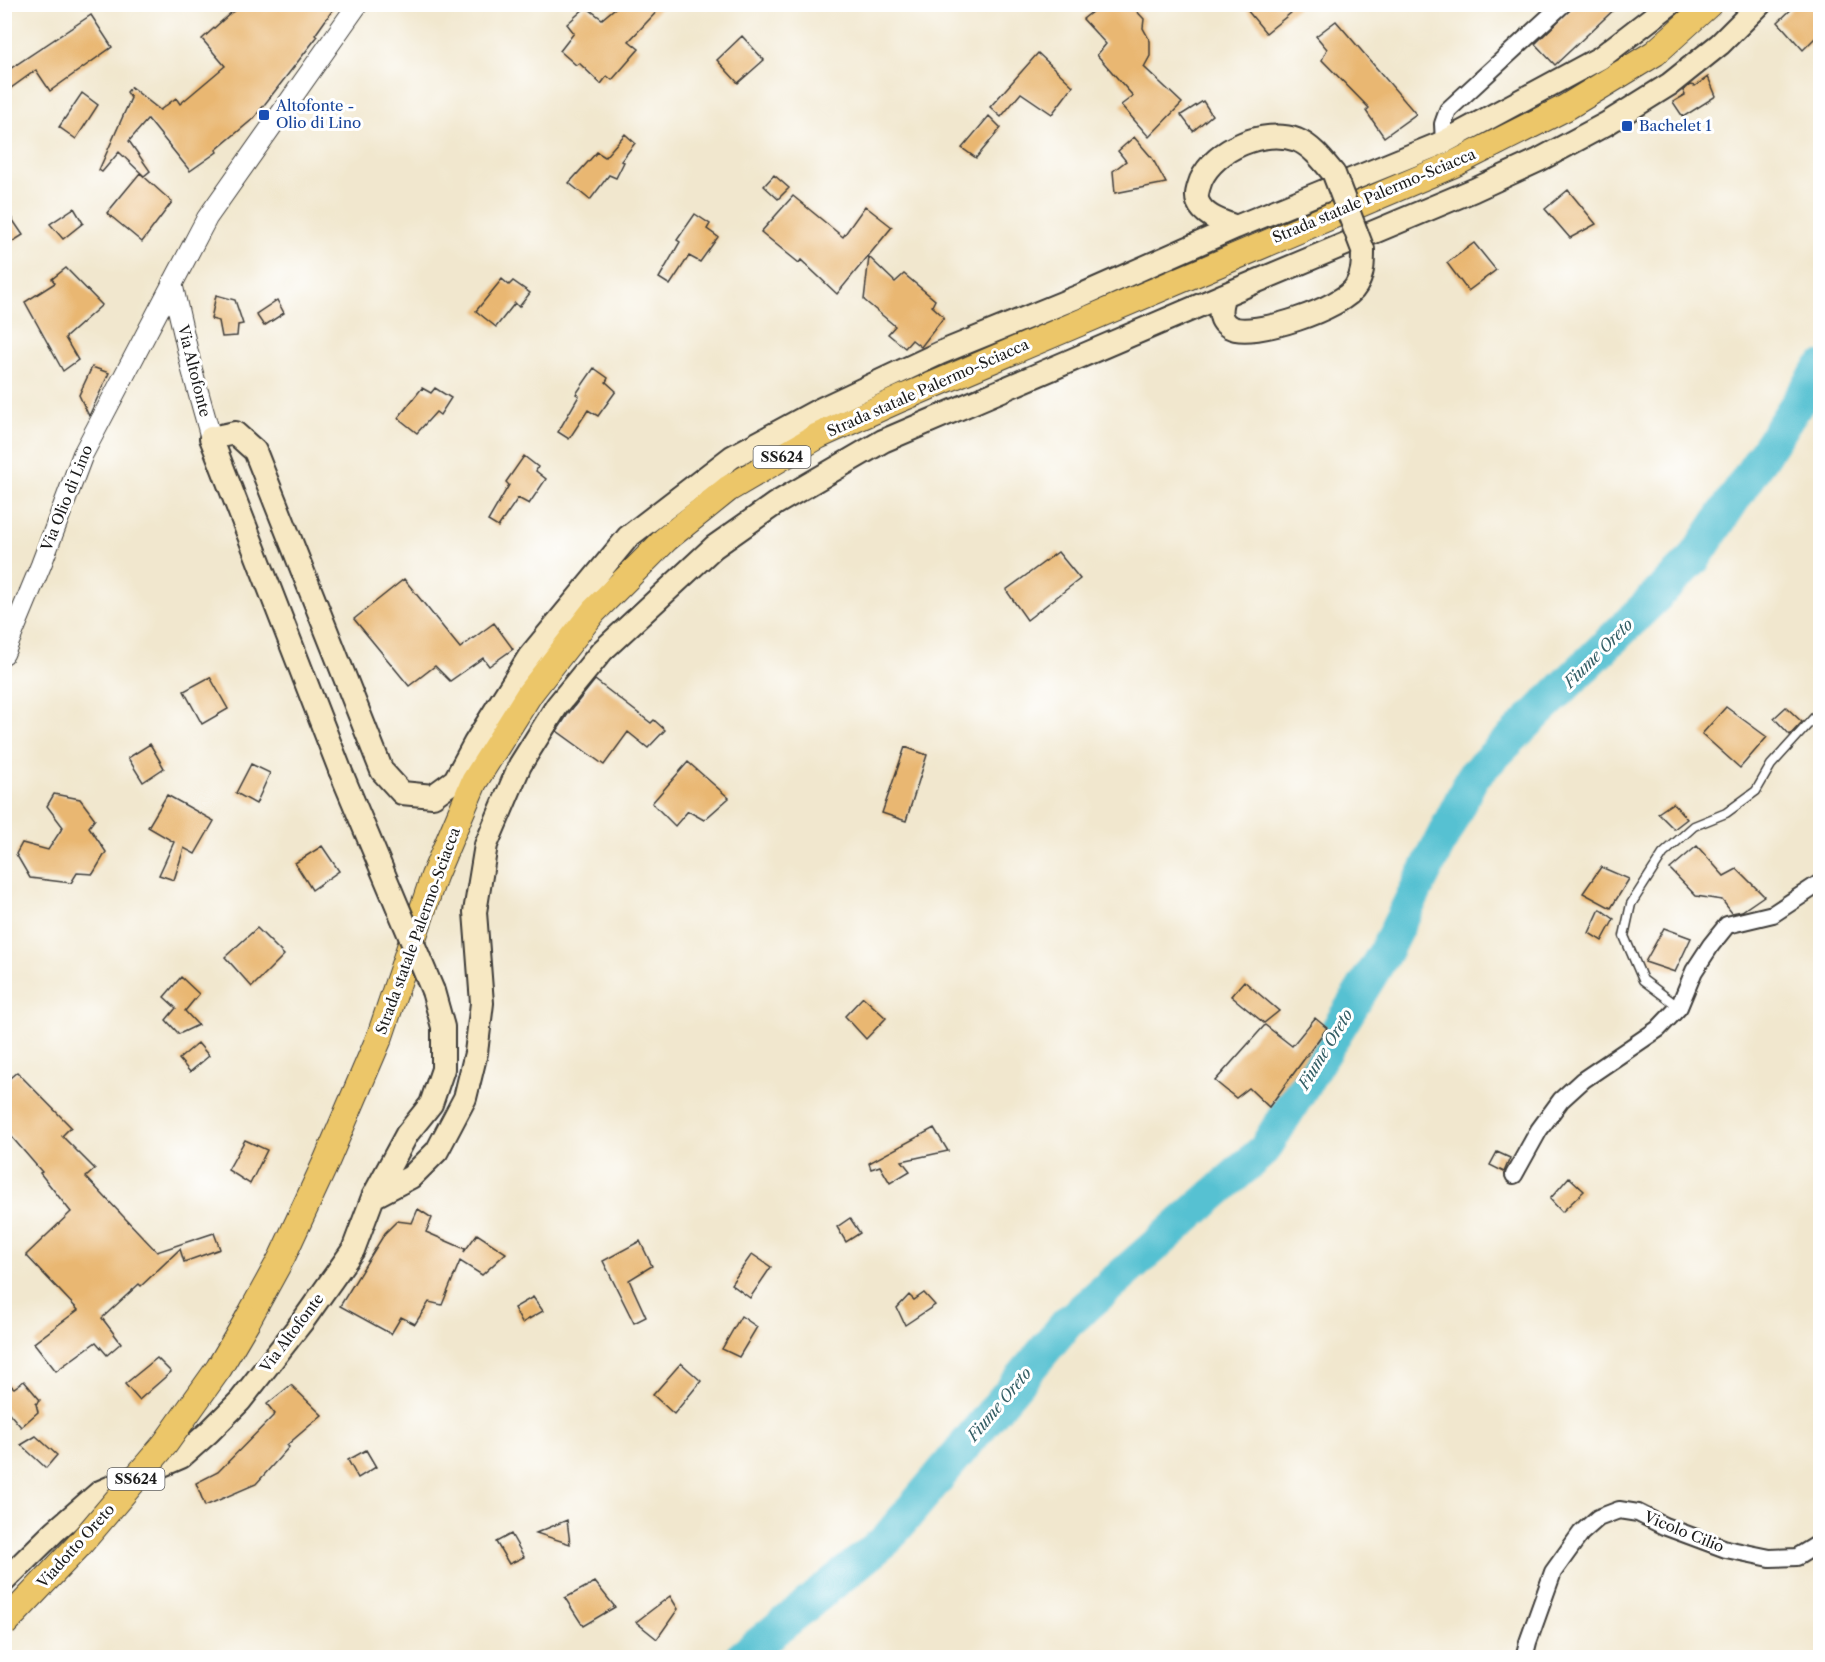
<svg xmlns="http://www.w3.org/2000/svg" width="1825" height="1662" viewBox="0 0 1825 1662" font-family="'Libre Caslon Text',serif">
<rect width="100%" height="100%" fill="#fff"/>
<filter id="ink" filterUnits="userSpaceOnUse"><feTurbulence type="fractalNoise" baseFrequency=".0167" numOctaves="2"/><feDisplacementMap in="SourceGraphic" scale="12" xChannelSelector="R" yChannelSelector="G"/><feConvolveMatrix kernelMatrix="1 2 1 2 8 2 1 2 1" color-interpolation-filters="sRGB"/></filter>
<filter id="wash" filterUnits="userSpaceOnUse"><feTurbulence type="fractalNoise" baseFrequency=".008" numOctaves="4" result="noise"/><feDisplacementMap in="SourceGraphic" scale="24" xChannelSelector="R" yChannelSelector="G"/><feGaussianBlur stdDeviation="1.35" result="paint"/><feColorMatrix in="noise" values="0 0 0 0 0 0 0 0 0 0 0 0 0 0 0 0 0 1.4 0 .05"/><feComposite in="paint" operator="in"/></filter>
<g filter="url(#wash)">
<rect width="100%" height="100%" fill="#f1e7ce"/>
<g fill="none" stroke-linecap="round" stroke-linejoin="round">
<path stroke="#57c1d2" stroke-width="34" d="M741,1658l145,-118 181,-217 197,-173 121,-198 88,-176 221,-217 126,-190"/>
</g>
<g id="blocks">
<path fill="#e9b772" d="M250,4h87l-22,31 2,2 -63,81 -38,32 1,2 -27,19 -42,-52 -19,22 21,30 -6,5 -25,-24 -17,20 -3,-2 32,-72 -4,-6 4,-5 29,23 16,-12 4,6 45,-38 -23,-27 30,-27z
M620,4h44l-35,37 10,8 -27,31 -5,-4 -6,8 -22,-21 -3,2 -16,-14 14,-18 -7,-9 19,-17 16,12z
M1102,4h28l14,15 -1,9 7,13v15l-6,11 38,36 -33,34 -28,-32 12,-9 -36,-41 9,-11 -23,-25z
M1242,4h60l-36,29z
M1576,4h44l-65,61 -20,-21z
M1797,4h24v28l-18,18 -25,-28z
M91,15l21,32 -62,44 -14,-21 -32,23v-20z
M1336,21l80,93 -32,23 -18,-26 3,-3 -47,-48 5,-11 -11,-13z
M742,36l22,24 -26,23 -21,-23z
M1038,53l35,33 -21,28 -31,-21 -20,24 -11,-10z
M1708,77l8,19 -33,21 -10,-15 12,-7 -2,-4 7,-6 5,1z
M82,93l16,12 -22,34 -17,-12z
M1203,101l9,14 -19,16 -12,-16z
M989,116l12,12 -25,30 -14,-10z
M625,134l10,9 -14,18 3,1 -8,16 -7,-3 -19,25 -21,-17 28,-31 8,5z
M1134,137l18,21 14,25 -51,10 -2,-22 13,-10 -8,-10z
M140,173l32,29 -30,40 -35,-29z
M774,175l15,13 -11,11 -14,-13z
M1568,190l28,34 -26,14 -25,-29z
M793,196l50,41 22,-31 27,21 -55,67 -36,-34 -2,3 -38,-31z
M4,207l19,28 -19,12z
M74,208l9,15 -20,16 -13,-15z
M695,214l15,10 -3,5 11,8 -18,25 -11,-6 -19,29 -11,-7 21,-36 -3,-2z
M1474,243l22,27 -28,21 -21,-28z
M869,257l26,25 9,-8 31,26 -3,6 12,11 -23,30 -9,-7 -7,8 -17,-14 7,-8 -31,-26z
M66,268l36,37 -37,33 13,22 -15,11 -38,-69 30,-19 -3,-4z
M502,279l7,6 4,-4 17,12 -11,14 -4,-4 -19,24 -20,-16z
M216,295l19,5 8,24 -5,1 -1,11 -15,1 -3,-16 -8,-2z
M277,300l7,13 -20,13 -8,-12z
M92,367l17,6 -20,43 -10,-21z
M594,368l14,10 -2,4 10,9 -18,25 -10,-6 -19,29 -11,-7 21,-36 -3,-2z
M422,388l9,5 4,-5 16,10 -11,17 -4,-3 -19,21 -19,-15z
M524,456l14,11 -2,4 10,8 -17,25 -11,-6 -20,29 -10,-6 21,-36 -3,-3z
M1058,552l22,27 -53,41 -21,-30z
M404,579l56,69 34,-25 19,26 -24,17 -6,-8 -33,23 -15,-15 -26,20 -55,-67z
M210,677l18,32 -26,15 -18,-33z
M595,680l56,43 3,-3 11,10 -17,18 -20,-16 -24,33 -47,-34 11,-17z
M1726,707l41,30 -27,31 -38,-34z
M1786,707l16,15 -12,13 -16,-17z
M150,744l14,24 -21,14 -15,-24z
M905,747l22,8 -21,66 -24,-8z
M688,762l41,36 -25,22 -16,-9 -13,15 -23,-23z
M251,764l19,9 -14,31 -20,-11z
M54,794l26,5 15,20 -6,8 17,25 -13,22 -16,-1 -6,10 -41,-5 -14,-24 6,-11 26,7 15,-23 -16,-21z
M167,795l47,26 -19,33 -11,-6 -10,32 -15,-5 15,-33 -26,-15z
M1673,803l14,16 -13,10 -16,-16z
M322,846l17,25 -27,19 -17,-27z
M1697,846l27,30 13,-7 27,27 -22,15 -10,2 -10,-13 -26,-4 -26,-27z
M1601,867l28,12 -18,29 -28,-15z
M1600,909l14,10 -12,22 -13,-8z
M257,928l27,27 -32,32 -27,-30z
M1664,928l27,10 -16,34 -30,-10z
M181,977l18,17 -14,17 13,14 -19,9 -13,-14 10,-12 -12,-11z
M1244,981l35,30 -15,12 -33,-27z
M863,997l23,21 -20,21 -21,-23z
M1315,1018l12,10 -58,79 -20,-19 -13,10 -21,-17 50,-56 27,21z
M198,1043l11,13 -19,16 -11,-13z
M17,1072l54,55 -9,9 33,33 -9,8 71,75 57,-19 6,16 -36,13 -4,-13 -39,37 -2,-2 -37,34 19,25 -14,12 -11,-13 -40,29 -22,-28 44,-33 -52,-55 45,-43 -31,-39 2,-1 -38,-44v-45z
M934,1128l14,23 -46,10 8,10 -20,12 -10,-17 -9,3 -2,-6z
M245,1140l22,10 -17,34 -22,-14z
M1497,1152l13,6 -6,14 -14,-7z
M1569,1177l15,14 -22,21 -12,-13z
M418,1209l14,9 -6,14 39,17 -1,3 13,-18 29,19 -24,22 -22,-14 -18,44 -13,-3 -14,22 -14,-7 -10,17 -51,-28 45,-73 12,-12 15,2z
M850,1218l10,15 -14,9 -9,-15z
M640,1241l12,25 -23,14 17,37 -12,6 -31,-62z
M752,1254l19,13 -21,31 -19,-14z
M924,1293l11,12 -30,20 -8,-17 12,-13 5,5z
M533,1297l10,14 -21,12 -8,-15z
M741,1316l16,11 -18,30 -17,-8z
M157,1358l14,14 -32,28 -14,-16z
M681,1363l20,18 -27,33 -21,-19z
M4,1379l10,9 10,-7 16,19 -4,4 2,8 -17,15 -17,-20z
M291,1385l31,30 -35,30 2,2 -33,37 -51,22 -9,-23 22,-11 57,-58 -8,-10z
M36,1436l21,19 -11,13 -25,-23z
M366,1450l10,17 -18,11 -10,-18z
M567,1520l3,24 -34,-11z
M511,1534l13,23 -15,7 -13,-22z
M595,1582l20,25 -32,19 -18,-28z
M670,1596l8,13 -21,30 -21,-17z"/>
</g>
</g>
<g filter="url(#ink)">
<use href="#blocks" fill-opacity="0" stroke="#3c3a37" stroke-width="1.5"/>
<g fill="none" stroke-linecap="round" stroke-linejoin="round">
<g stroke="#3c3a37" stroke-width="11">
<path id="service" d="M1679,1007l-36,-27 -19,-44 7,-32 32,-50 31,-28 32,-13 30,-22 15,-26 49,-54"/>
</g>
<g stroke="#3c3a37" stroke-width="20">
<path id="minor" d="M1444,142l-1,-18 5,-14 115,-106
M1514,1175l25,-45 22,-30 22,-20 75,-51 21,-22 15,-36 17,-26 16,-20 46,-11 47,-31
M1524,1658l4,-16 25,-70 28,-39 17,-15 21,-8 19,3 26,13 62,23 44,9 27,-1 23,-14"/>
</g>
<g stroke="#3c3a37" stroke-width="22">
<path id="tertiary" d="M172,283l20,87 19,68
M4,654l37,-89 42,-111 124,-236 151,-214"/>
</g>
<g stroke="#3c3a37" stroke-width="26">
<path id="secondary" d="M1236,227c-12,-5 -32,-10 -38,-25 -3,-7 1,-16 3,-22 14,-31 63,-52 96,-40 15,6 27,22 37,34
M1224,295c-4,11 -7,25 6,32 22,12 114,-19 126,-41 7,-11 7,-23 7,-36
M340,770l-129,-332 24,-5 20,18 127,320 20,22 31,3 22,-16 20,-37 54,-86 99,-120 104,-80 87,-47 121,-57 142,-58 154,-68 208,-85 156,-84 70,-54
M373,1197l38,-20 26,-26 28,-53 11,-45 6,-50 -7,-91 11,-67 34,-80 37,-59 45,-55 112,-104 61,-43 108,-63 341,-146 250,-105 65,-30 67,-36 64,-40 50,-40 40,-40
M4,1581l51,-50 45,-39 81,-35 28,-25 31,-31 65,-83 48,-68 20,-53 34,-63 24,-30 12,-35v-42l-10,-36"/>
</g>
<g stroke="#3c3a37" stroke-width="28">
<path id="primary" d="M248,1319l34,-62 44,-95 54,-126 54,-160 40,-94 56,-89 64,-82 72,-72 62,-50 90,-53 82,-37 554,-235 111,-56 90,-55 54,-49"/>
</g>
<use href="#service" stroke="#fff" stroke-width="8"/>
<use href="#minor" stroke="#fff" stroke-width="16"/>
<use href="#tertiary" stroke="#fff" stroke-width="20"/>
<use href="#secondary" stroke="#f7e8c3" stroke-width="22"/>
<use href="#primary" stroke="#ecc669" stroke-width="26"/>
<g stroke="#3c3a37" stroke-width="26" stroke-linecap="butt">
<path id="secondary-bridge" d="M1334,174l29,76
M340,770l93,221"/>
</g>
<g stroke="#3c3a37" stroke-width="28" stroke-linecap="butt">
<path id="primary-bridge" d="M4,1624l76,-80 85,-100 54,-76 29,-49"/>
</g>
<use href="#secondary-bridge" stroke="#f7e8c3" stroke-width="22"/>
<use href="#primary-bridge" stroke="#ecc669" stroke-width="26"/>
</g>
</g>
<g fill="#1a4fb4" stroke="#fff" stroke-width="2">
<rect x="258" y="109" width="12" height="12" rx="3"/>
<rect x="1621" y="120" width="12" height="12" rx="3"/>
</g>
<g text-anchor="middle" stroke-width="6" stroke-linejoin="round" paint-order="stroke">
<g fill="#fff" stroke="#606060" stroke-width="1.5">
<rect x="753.5" y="446" width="57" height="22" rx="4.5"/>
<rect x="107.5" y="1468" width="57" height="22" rx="4.5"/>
</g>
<g font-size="14" font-weight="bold" fill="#1c1c1c">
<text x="782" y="462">SS624</text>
<text x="136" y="1484">SS624</text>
</g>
<g font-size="15" fill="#164399" stroke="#fff" text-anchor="start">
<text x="276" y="111">Altofonte -<tspan x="276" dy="17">Olio di Lino</tspan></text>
<text x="1639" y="131">Bachelet 1</text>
</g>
<g font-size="15" fill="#1c1c1c" stroke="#fff">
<text transform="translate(1374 196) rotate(-23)" y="5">Strada statale Palermo-Sciacca</text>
<text transform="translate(194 371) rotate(76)" y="5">Via Altofonte</text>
<text transform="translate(928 388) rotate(-24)" y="5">Strada statale Palermo-Sciacca</text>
<text transform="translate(67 498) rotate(-68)" y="5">Via Olio di Lino</text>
<text transform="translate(418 931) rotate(-70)" y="5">Strada statale Palermo-Sciacca</text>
<text transform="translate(292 1333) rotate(-53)" y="5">Via Altofonte</text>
<text transform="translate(1684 1532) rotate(22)" y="5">Vicolo Cilio</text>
<text transform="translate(76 1546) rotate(-48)" y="5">Viadotto Oreto</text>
</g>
<g font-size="16" font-style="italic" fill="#345e65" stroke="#fff">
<text transform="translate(1598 653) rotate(-45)" y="6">Fiume Oreto</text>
<text transform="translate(1325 1049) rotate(-59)" y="6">Fiume Oreto</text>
<text transform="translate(999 1404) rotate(-50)" y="6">Fiume Oreto</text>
</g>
</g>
<rect width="1825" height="1662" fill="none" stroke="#fff" stroke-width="24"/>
</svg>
